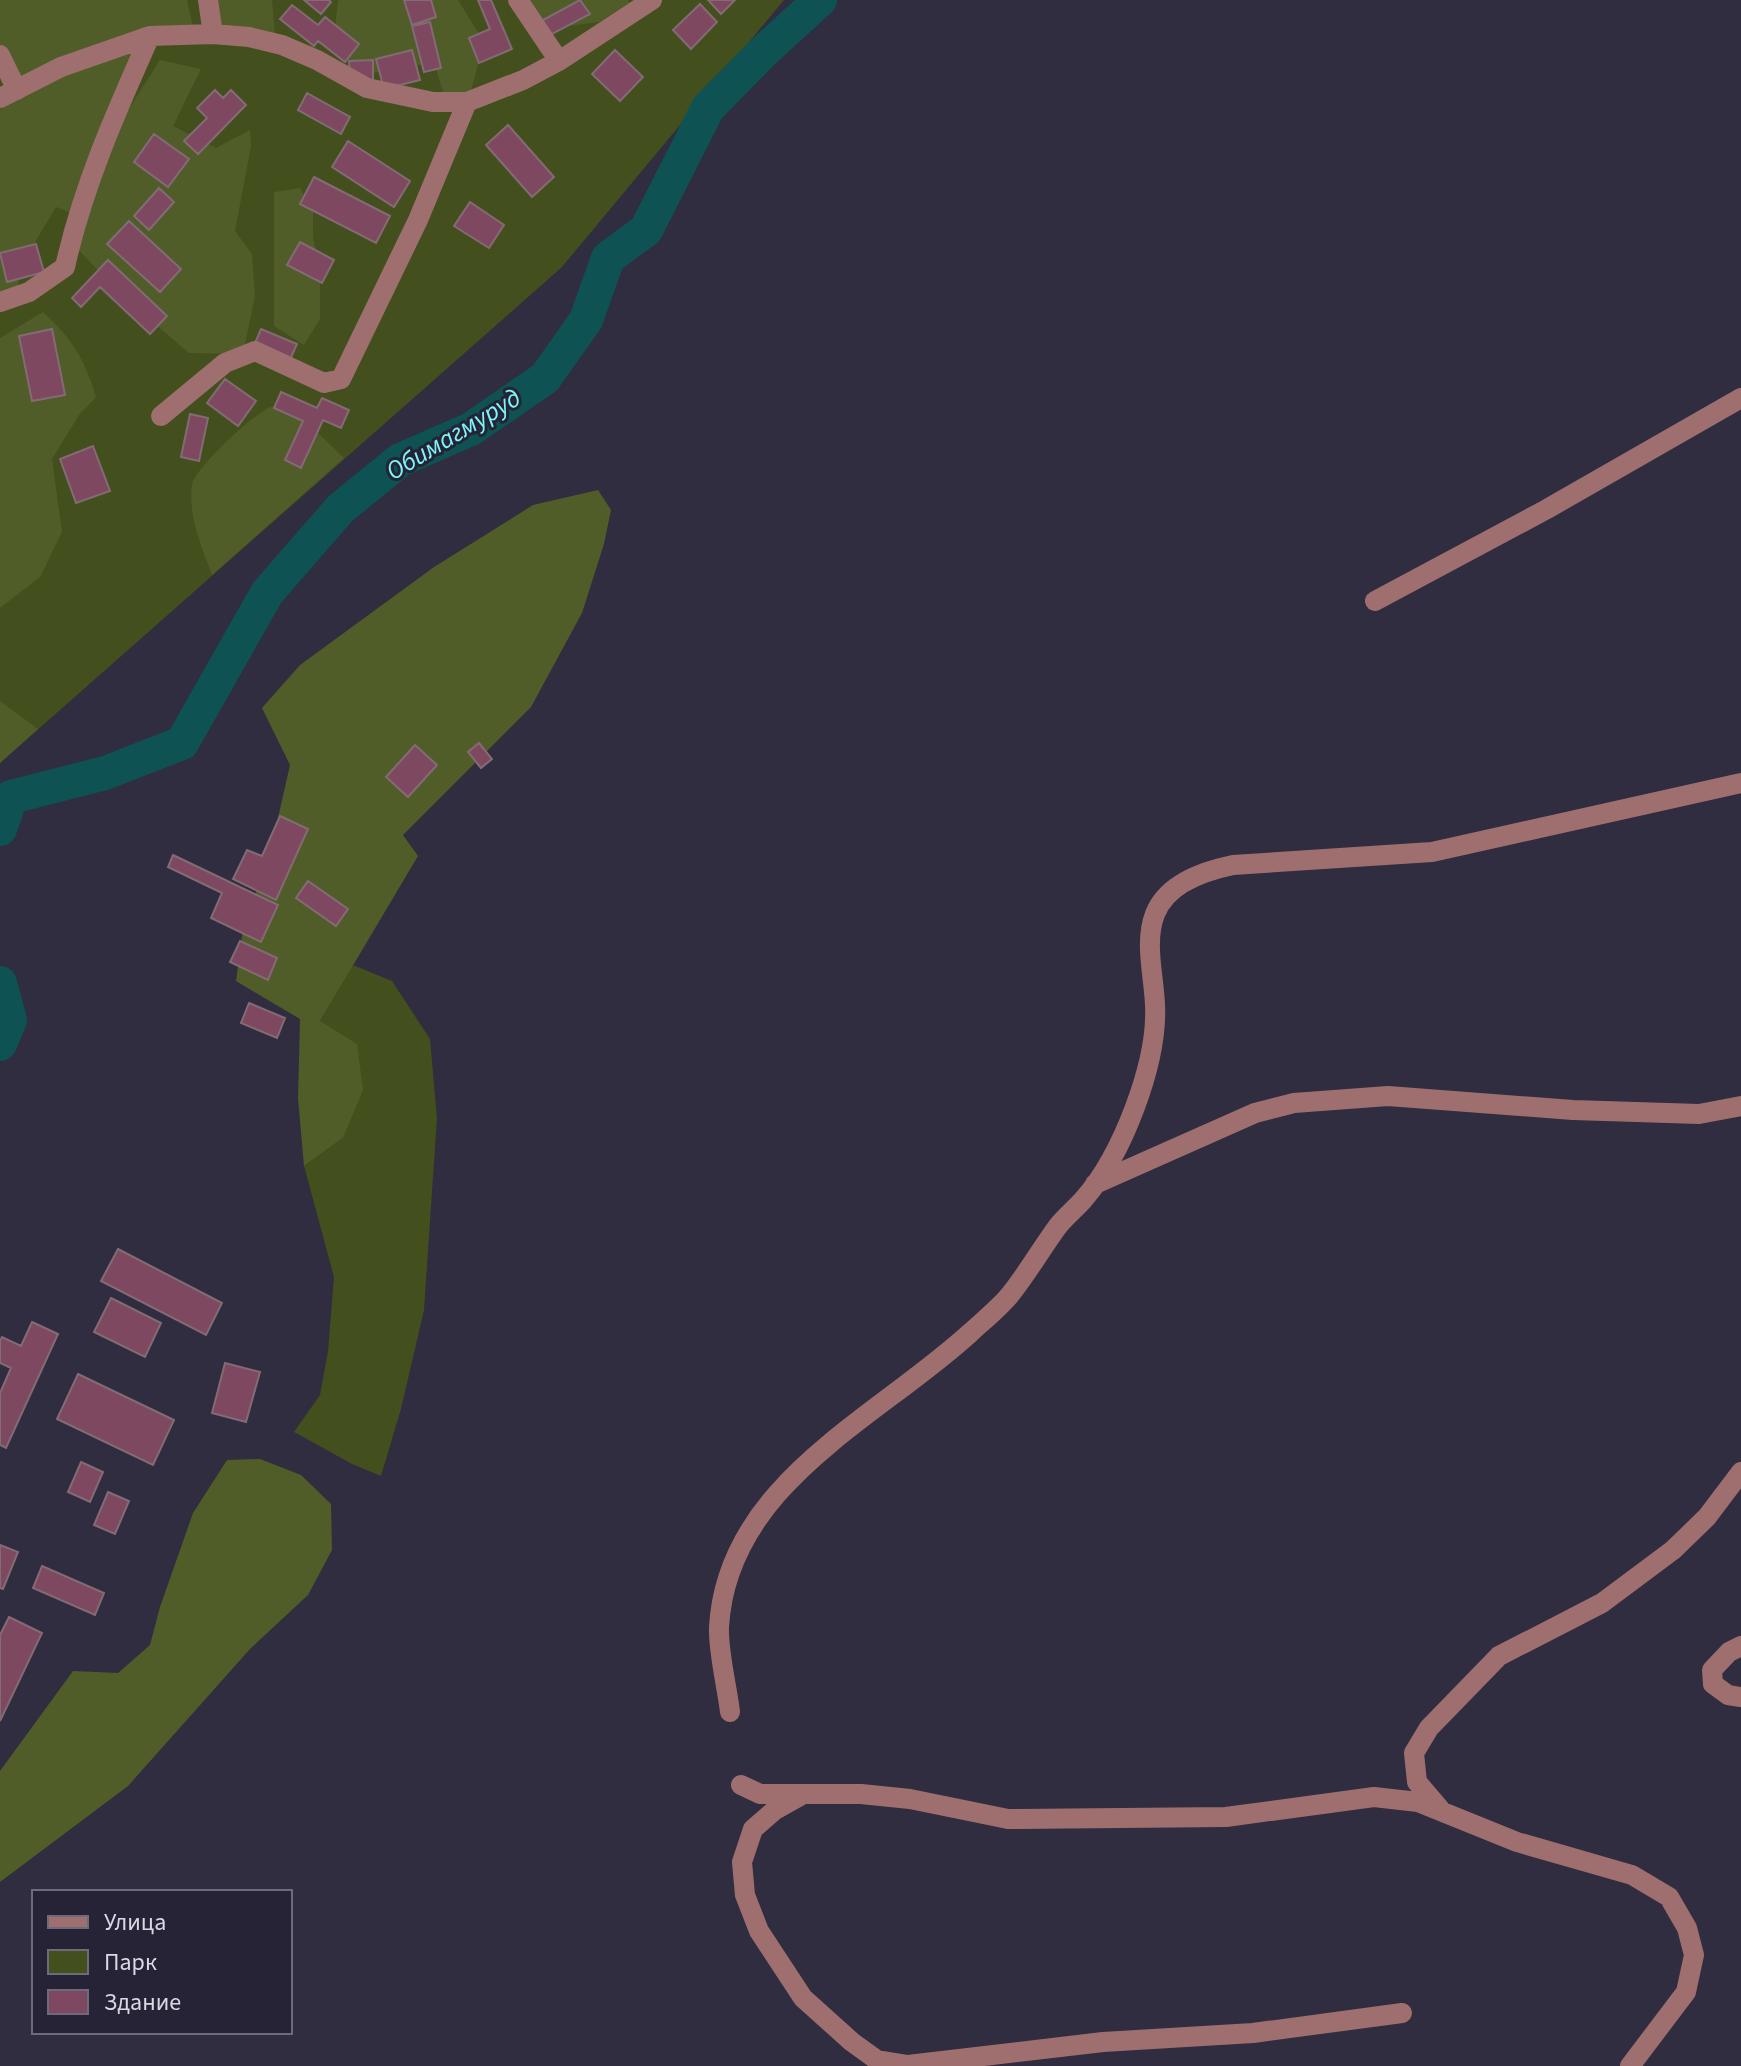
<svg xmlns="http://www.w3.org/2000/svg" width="1741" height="2066" viewBox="0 0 1741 2066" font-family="'Source Sans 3',sans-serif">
<rect width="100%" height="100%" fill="#2f2d3f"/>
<path fill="#434f1d" d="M0,0h784l-222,267 -562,496z
M353,965l39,16 38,58 7,79 -13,192 -23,99 -20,67 -29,-12 -58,-32 26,-37 8,-44 6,-74 -30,-111 39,-28 -23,-117z"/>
<path fill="#505d28" d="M0,0h187l9,41 -63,8 -62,164 -15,-6 -31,52 -8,29 -17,12v-191l22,-17 -22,-30z
M205,0h67l3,35 -60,7z
M338,0h120l26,42 -14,52 -25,4 -11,-36 -38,8 -37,4 -25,-36z
M527,0h101l1,3 -30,19 -55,7z
M160,60l41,9 -28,57 43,22 34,-18 1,16 -16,85 17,23 3,42 -12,58 -54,-1 -70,-60 -44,-47 29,-98z
M300,188l13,23v26l7,31v51l-16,26 -30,-19v-134z
M43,312c29,27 42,47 53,85l-17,18 -27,44 10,73 -22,45 -40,31v-270z
M290,406l54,52 -132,117c-11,-30 -24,-58 -20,-90 2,-16 63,-73 79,-78 5,-1 13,-1 19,-1z
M598,490l13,20 -7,34 -22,69 -51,94 -128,128 15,21 -98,165 37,23 6,46 -20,48 -39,28 -6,-68 2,-79 -64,-38 9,-68 20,-38 25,-110 -28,-57 38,-43 134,-98 99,-62z
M0,701l38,28 -38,34z
M260,1459l41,16 30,29 1,46 -24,45 -58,54 -122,137 -128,96v-111l73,-100 45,2 32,-28 10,-38 33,-94 34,-53z"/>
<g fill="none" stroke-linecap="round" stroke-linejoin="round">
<path stroke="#0e5254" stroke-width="34" d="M0,829l11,-32 94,-24 77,-30 85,-150 73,-84 60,-49 71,-31 74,-51 41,-58 22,-62 38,-28 62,-122 55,-56 57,-52
M0,983l10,37 -10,24"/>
</g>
<path fill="#7e4960" stroke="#836b74" stroke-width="2" d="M304,0h25l2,2 -10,12z
M404,0h27l5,17 -24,8z
M478,0h13l21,49 -33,14 -10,-25 21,-9z
M580,0l10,14 -53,28 -7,-15z
M708,0h27l-14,14z
M700,4l17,18 -26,27 -18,-19z
M292,5l26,20 7,-8 34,27 -14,18 -27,-21 -4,5 -34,-27z
M430,22l11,46 -17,4 -12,-46z
M412,50l8,30 -36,9 -8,-30z
M615,50l28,27 -23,24 -28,-27z
M373,60v22l-23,1 -1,-22z
M215,90l8,8 8,-8 15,15 -48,49 -14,-13 23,-23 -10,-10z
M307,93l43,24 -9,17 -43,-24z
M508,125l46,52 -22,20 -46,-52z
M154,134l35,25 -21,28 -34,-25z
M348,141l62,40 -16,26 -62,-40z
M314,177l76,39 -14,27 -76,-39z
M159,188l15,14 -25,28 -15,-14z
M470,202l34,23 -15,23 -35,-22z
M129,221l52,48 -21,23 -53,-48z
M300,242l34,18 -12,23 -35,-18z
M36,244l8,28 -37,10 -7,-29z
M108,260l59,56 -17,18 -50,-47 -19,20 -9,-9z
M52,329l13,66 -33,6 -13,-65z
M261,329l36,15 -12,27 -35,-16z
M225,379l31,22 -18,25 -31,-23z
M281,392l36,16 5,-10 27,12 -8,18 -18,-8 -22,48 -16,-8 18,-39 -29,-13z
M190,414l18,4 -9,43 -18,-4z
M93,446l17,45 -34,12 -16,-44z
M479,743l13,16 -11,9 -13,-16z
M415,745l22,20 -29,32 -22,-20z
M280,816l28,13 -32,71 -43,-21 14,-29 15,6z
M173,855l105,50 -17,37 -50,-24 11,-25 -54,-26z
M308,881l40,28 -12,17 -40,-28z
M240,941l37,17 -9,22 -38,-18z
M249,1003l36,15 -8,20 -36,-15z
M118,1249l104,54 -16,32 -105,-54z
M111,1298l50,25 -16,34 -51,-25z
M32,1322l26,12 -52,114 -6,-3v-52l11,-25 -11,-5v-22l2,-4 19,9z
M225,1363l35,9 -14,50 -34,-9z
M78,1374l96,46 -21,45 -96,-46z
M81,1462l22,10 -13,30 -22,-10z
M108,1492l21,9 -14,33 -21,-9z
M0,1545l18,7 -15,37 -3,-1z
M42,1566l62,27 -9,22 -62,-27z
M9,1617l33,16 -42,88v-86z"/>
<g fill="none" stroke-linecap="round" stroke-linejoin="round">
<path stroke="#9f6f6f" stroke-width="20" d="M208,0l5,34
M518,0l41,61
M0,55l17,35
M0,98l61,-31 89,-31 63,-2 36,3 33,8 35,15 50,28 66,14h34l56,-22 36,-19 93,-61
M0,302l29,-10 36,-25c18,-81 51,-155 85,-231
M161,416l64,-53 30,-12 69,32 17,-4 77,-159 49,-118
M1375,601l172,-92 194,-111
M1095,1184l160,-71 39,-10 94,-7 185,14 126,4 42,-8
M1741,1646l-12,6 -17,18 1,14 15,11 13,2
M730,1712c-3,-26 -12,-60 -11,-85 8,-143 157,-208 251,-294 13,-12 28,-24 39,-37 18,-22 32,-47 49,-70 7,-9 17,-17 25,-26 39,-44 75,-137 72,-195 -1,-29 -11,-63 0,-91 12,-31 49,-43 78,-49l199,-13 309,-69
M741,1785l19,9h101l49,5 98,20 218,-2 148,-20 44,5 99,40 115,33 37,22 18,31 7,27 -8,37 -56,74
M800,1796l-25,14 -22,19 -11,33 3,33 14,36 44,67 49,44 25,18 31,5 195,-23 150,-9 149,-20
M1440,1809l-23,-27 -3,-29 15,-25 70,-72 103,-53 71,-53 34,-33 34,-45"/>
</g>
<g text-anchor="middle" stroke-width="6" stroke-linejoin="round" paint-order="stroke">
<g font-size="26" font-style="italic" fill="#7df5f9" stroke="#252335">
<text transform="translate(453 434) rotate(-31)" y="9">Обимагмуруд</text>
</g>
</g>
<rect x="32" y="1890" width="260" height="144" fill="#252335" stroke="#6d6b7b" stroke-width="2"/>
<rect x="48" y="1916" width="40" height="12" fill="#9f6f6f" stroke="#6d6b7b" stroke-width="2"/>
<text x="104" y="1930" font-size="24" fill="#d9d8e4">Улица</text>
<rect x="48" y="1950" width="40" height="24" fill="#434f1d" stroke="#6d6b7b" stroke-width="2"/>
<text x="104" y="1970" font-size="24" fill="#d9d8e4">Парк</text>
<rect x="48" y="1990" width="40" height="24" fill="#7e4960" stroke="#6d6b7b" stroke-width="2"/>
<text x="104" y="2010" font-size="24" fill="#d9d8e4">Здание</text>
</svg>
